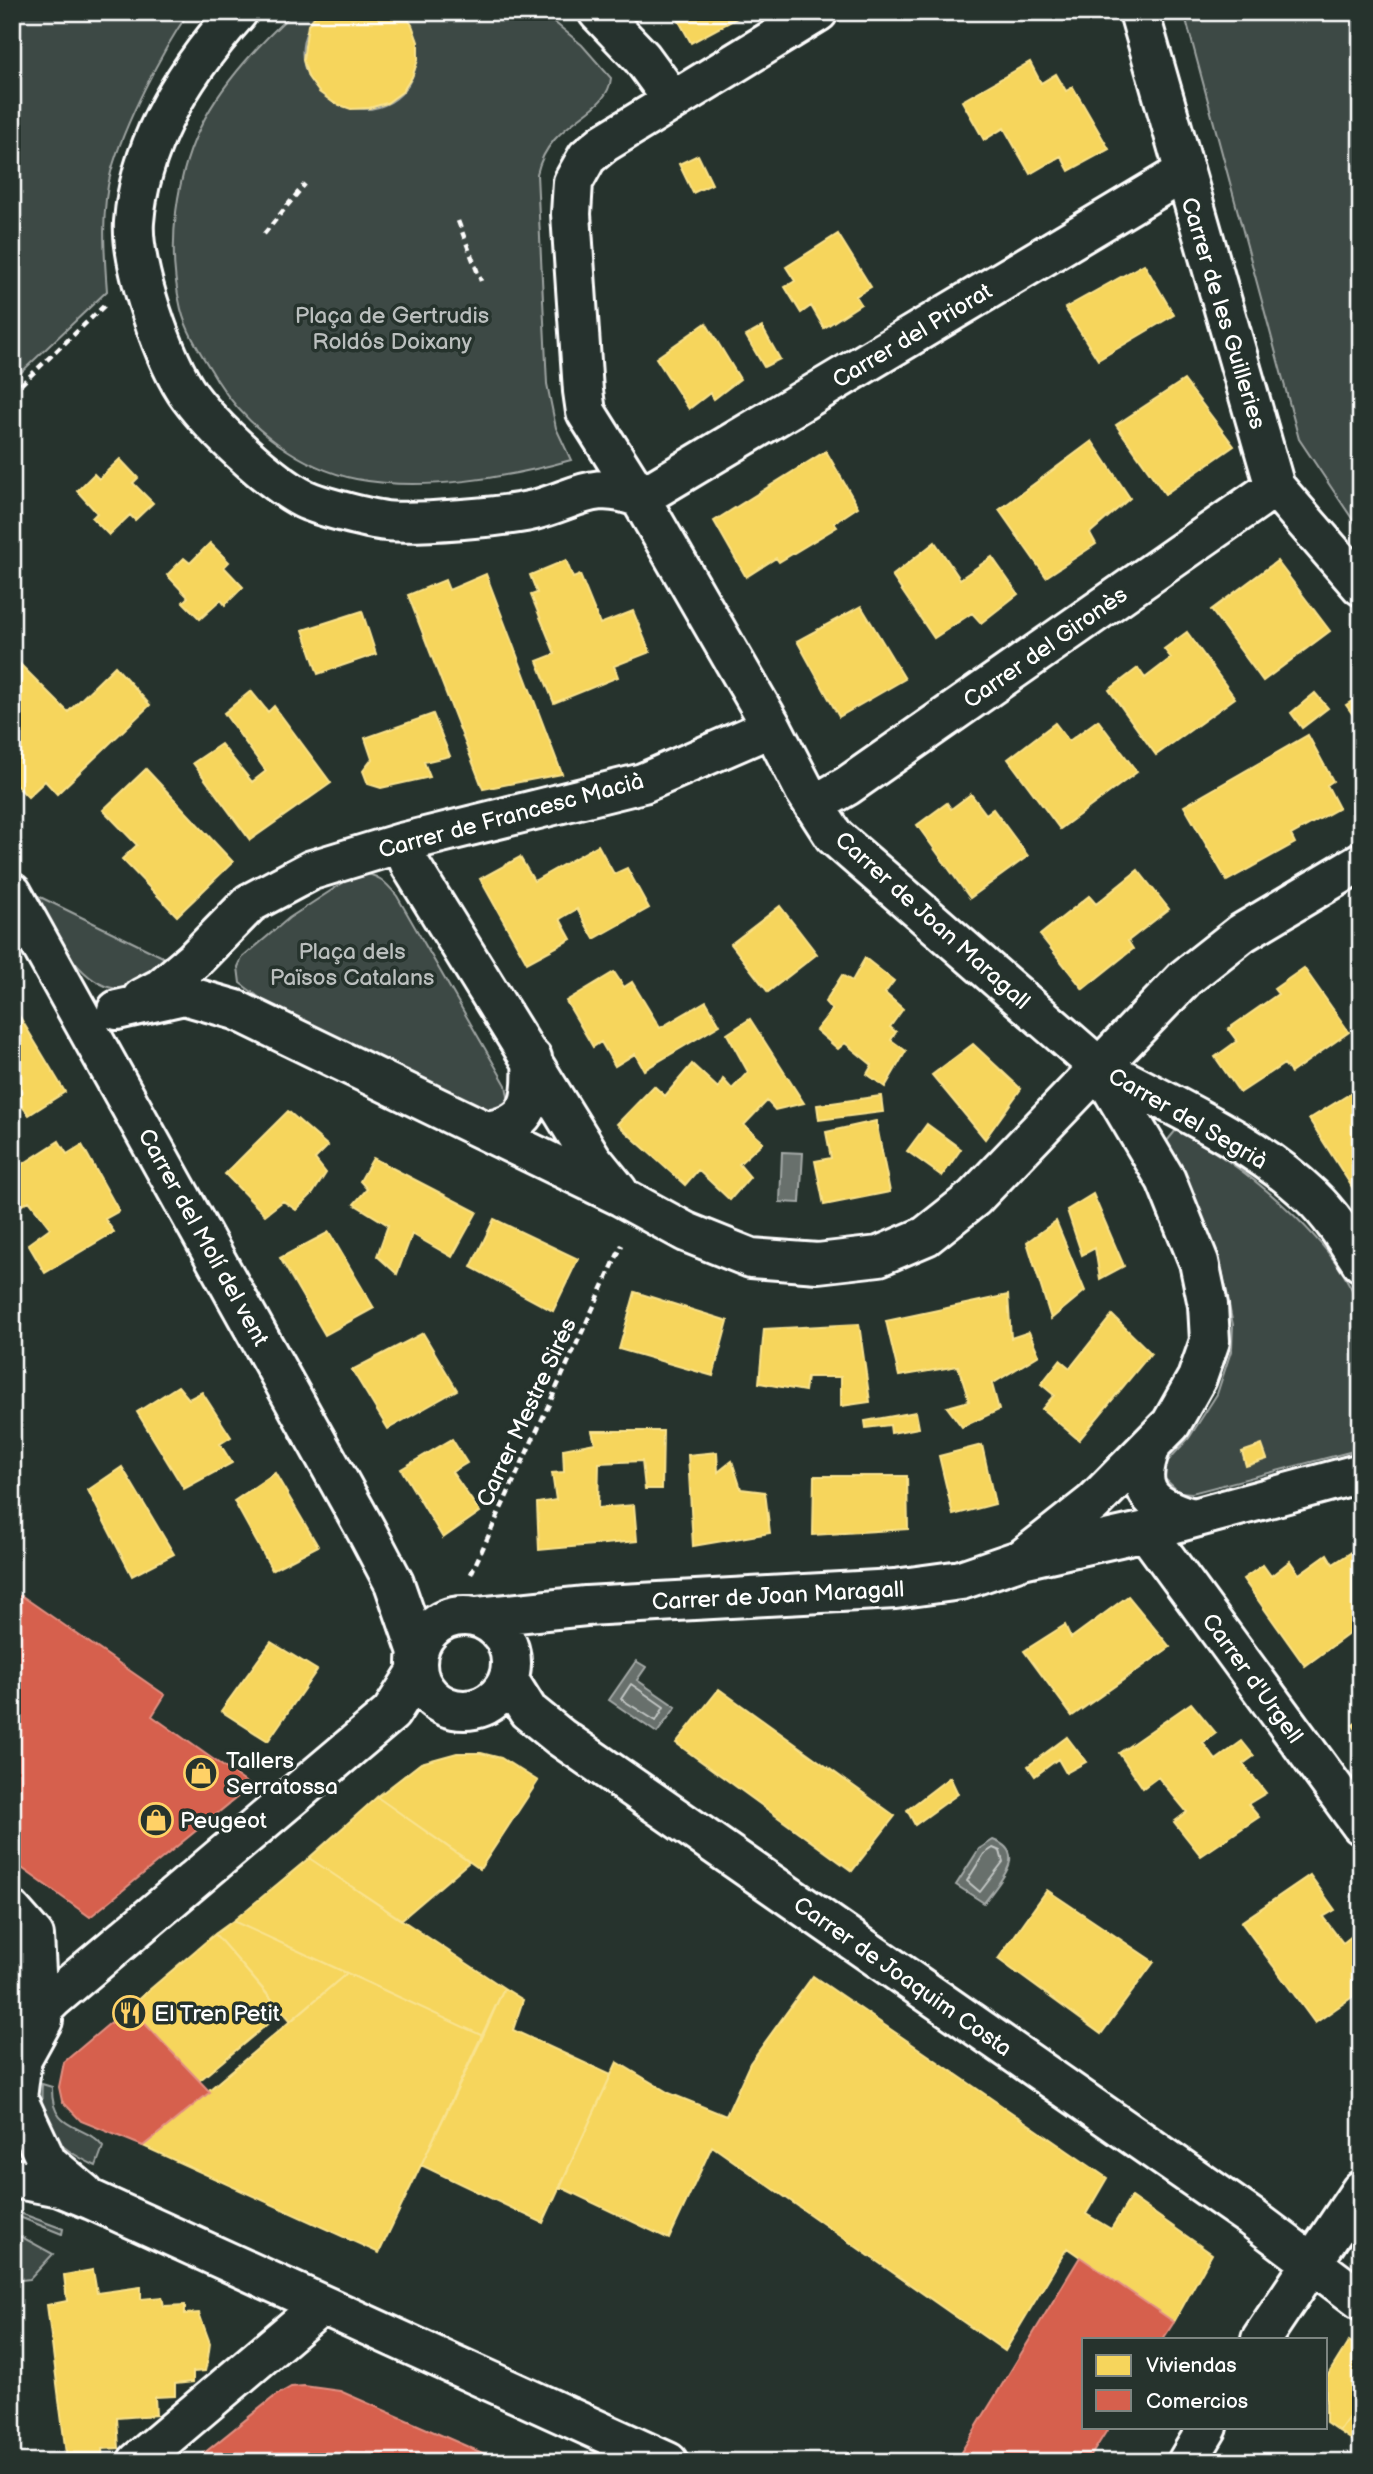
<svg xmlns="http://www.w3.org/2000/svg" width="1373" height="2474" viewBox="0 0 1373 2474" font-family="'Balsamiq Sans',sans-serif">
<rect width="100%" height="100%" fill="#26332d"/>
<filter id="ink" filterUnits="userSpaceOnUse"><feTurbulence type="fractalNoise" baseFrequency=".0143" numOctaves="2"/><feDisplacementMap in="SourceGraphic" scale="14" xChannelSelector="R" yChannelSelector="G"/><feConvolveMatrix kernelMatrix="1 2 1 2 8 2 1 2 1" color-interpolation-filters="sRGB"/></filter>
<g filter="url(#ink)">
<path fill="#3e4944" stroke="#9ea4a2" stroke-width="2" d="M12,12h177c-28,40 -65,113 -78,160 -10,38 -7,80 -4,119l-95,90z
M294,12h24c-59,78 68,139 96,60 8,-22 3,-41 -11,-60h139l40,33 29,33c-3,38 -62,41 -74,96l10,210 9,44 15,32c-64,18 -149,32 -215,19 -55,-11 -110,-52 -139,-99 -13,-22 -30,-46 -36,-71 -15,-61 -6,-136 24,-191 22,-40 56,-76 89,-106z
M1184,12h177v520l-62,-93z
M358,873c20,1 27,8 39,23l109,189 3,17 -10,12 -9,1 -145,-70 -81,-44 -24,-18 -2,-16 4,-9 47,-40z
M32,893l141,69c-11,8 -24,20 -37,24 -51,19 -85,-60 -104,-93z
M1176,1130c61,29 165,113 184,180 3,12 1,29 1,42 0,32 0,65 0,97l-169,44 -13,-1 -14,-13 1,-16 23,-25 28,-44 15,-46 1,-23 -11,-55 -55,-129z
M42,2084l10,3c-1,47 33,35 51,60l-7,19c-40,-19 -58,-35 -54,-82z
M12,2210l51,19 -1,5 -50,-20z
M16,2237h6l31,17 -23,25 -18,2v-39z"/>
<path fill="#67706c" stroke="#a4a9a7" stroke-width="2" d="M782,1152l21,1 -3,50 -20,-1z
M636,1661l10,6 -9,13 39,27 -19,26 -48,-33z
M993,1840c37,13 5,43 -9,63l-28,-18 23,-36z"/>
<path fill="#f6d55c" stroke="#f9e28d" stroke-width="2" d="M318,12h85l9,13 6,17v18l-6,17 -10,15 -15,11 -18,5 -18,1 -17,-6 -15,-11 -11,-15 -5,-17 5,-35z
M674,12h74l-57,31z
M1030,62l11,21 15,-9 10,17 7,-4 36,62 -40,22 -8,-15 -31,18 -26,-46 -20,12 -22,-39z
M698,155l14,29 -19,9 -14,-29z
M838,234l33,53 -15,9 5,8 -37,24 -13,-22 -10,7 -16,-26 10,-6 -9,-14z
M1144,264l30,51 -76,45 -33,-52z
M706,323l34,56 -26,20 -4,-6 -21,16 -33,-51z
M762,327l18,32 -16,8 -18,-31z
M1184,380l50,66 -69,48 -49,-69z
M1092,441l38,57 -40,35 6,11 -50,33 -47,-67z
M826,451l32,56 -24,16 3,4 -58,35 -3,-4 -30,19 -32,-56z
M120,459l18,19 -5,5 20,20 -18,17 -5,-5 -21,20 -17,-17 5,-5 -20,-22 17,-17 5,5z
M935,542l25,37 32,-22 26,37 -37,29 -9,-10 -38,25 -42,-62z
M210,543l19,19 -5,5 19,20 -18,18 -4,-5 -21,19 -17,-17 5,-5 -21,-22 17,-17 6,5z
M566,560l7,18 7,-3 20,49 33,-13 17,41 -36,14 4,11 -64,26 -17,-42 18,-7 -24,-59 6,-2 -7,-18z
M1277,561l53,70 -67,50 -52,-71z
M486,574l76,200 -79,15 -75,-194 37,-15 4,10z
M861,606l44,73 -66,38 -42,-76z
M362,611l14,43 -58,20 -15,-44z
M1187,632l48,66 -79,57 -47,-65 29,-22 7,10 26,-20 -7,-9z
M17,661l51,51 47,-46 35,39 -93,89 -12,-13 -17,16 -16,-16v-115z
M251,691l17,21 6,-6 57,77 -81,57 -57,-77 28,-19 31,38 14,-11 -42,-58z
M1315,693l13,15 -26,20 -11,-15z
M1361,695v31l-15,-21z
M433,714l17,42 -26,6 6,15 -49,11 -13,-4 -5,-13 9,-12 -7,-21z
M1098,720l39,52 -77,57 -52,-70 47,-36 14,18z
M1308,735l25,46 -6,4 12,23 -48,27 4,8 -68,38 -43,-75z
M146,769l87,93 -56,54 -55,-57 15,-14 -34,-35z
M971,794l15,20 7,-5 35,47 -58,42 -53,-73 30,-22 4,6z
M598,845l16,29 13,-6 22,40 -55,31 -17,-30 -17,10 11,20 -44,24 -47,-84 40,-22 14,24z
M1138,870l31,39 -41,32 5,8 -50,40 -43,-54 49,-39 7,8z
M780,906l37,48 -49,38 -37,-48z
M865,958l29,23 -9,12 18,16 -13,18 6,5 -5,8 15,11 -21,36 -18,-13 5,-9 -27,-22 -7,6 -22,-19 16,-20 -7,-8 17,-27 10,6z
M1304,968l45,64 -58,41 -7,-9 -44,29 -25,-36 22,-16 -9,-12 50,-35 -4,-5z
M614,972l10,15 8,-5 28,46 46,-27 14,24 -76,45 -9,-16 -20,12 -14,-24 -8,5 -27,-46z
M12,1004l53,88 -36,23 -8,-10 -9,8z
M750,1019l54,84 -29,7 -8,-9 -23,24 19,17 -24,22 11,13 -20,23 -32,-30 -13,15 -68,-61 37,-38 11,10 27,-32 26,24 5,-9 9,10 16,-17 -21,-38z
M973,1044l48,45 -36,50 -53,-64z
M1361,1087v110l-2,1 -50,-79z
M881,1096l2,16 -64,8 -2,-15z
M288,1111l40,35 -13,13 11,14 -13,20 -17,17 -13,-9 -18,14 -40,-41z
M876,1121l14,71 -66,13 -9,-44 16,-3 -5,-26z
M927,1124l34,25 -19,27 -35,-25z
M59,1141l8,13 15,-9 37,66 -14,8 9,13 -69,41 -17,-29 22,-16 -21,-27 -17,10v-40z
M373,1158l104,54 -25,45 -40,-23 -15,40 -20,-18 11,-31 -34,-21 13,-15 -7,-8z
M1093,1194l31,72 -24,13 -5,-31 -13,7 -15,-45z
M494,1219l84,40 -25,52 -82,-44z
M1056,1221l29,70 -34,28 -24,-77z
M329,1232l45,76 -49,27 -45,-77z
M635,1292l93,29 -15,55 -94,-27z
M1008,1295l3,43 18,-6 10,23 -47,29 7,26 -37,17 -15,-20 22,-6 -11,-35 -59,10 -13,-55z
M1112,1315l39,38 -72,87 -37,-31 12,-14 -13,-11 19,-24 10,8z
M859,1324l11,78 -29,4v-29h-34l-2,14 -46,-8 5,-54z
M423,1333l34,57 -69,39 -36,-59z
M178,1386l11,13 13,-7 29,45 -11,7 12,19 -48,26 -47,-77z
M916,1412l3,16 -28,5 -1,-8 -24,3 -1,-7z
M592,1431h71l-1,58h-17l-3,-28 -43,2 -1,45 36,-3 3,36 -98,9 -2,-47 19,-3 -4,-27 12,-1 -1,-23 32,-6z
M452,1439l15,24 -15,9 28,40 -37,26 -42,-69z
M982,1445l13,59 -42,11 -14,-59z
M1262,1445l5,14 -21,7 -4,-14z
M717,1452l1,20 14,-11 9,28 24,3 5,41 -77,13 -5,-91z
M122,1467l52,87 -42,22 -44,-86z
M275,1473l43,73 -46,24 -38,-69z
M814,1476h93l1,53 -95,6z
M1361,1546v79l-56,41 -62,-87 20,-14 8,11 19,-15 9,13 28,-20 6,10z
M1128,1596l42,51 -98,69 -48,-65 41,-26 6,13z
M271,1642l46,28 -49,71 -47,-30z
M719,1689l176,127 -43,55 -176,-128z
M1191,1703l25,30 -13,10 13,17 26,-19 12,15 -11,8 23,29 -18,11 11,13 -58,39 -27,-34 13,-10 -29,-35 -15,11 -24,-35z
M1361,1719v18l-8,-12z
M1067,1737l19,25 -20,11 -8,-14 -23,17 -7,-10z
M457,1753h24l20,5 37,23 -58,88 -103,-72 44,-34z
M950,1777l8,17 -43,31 -8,-15z
M377,1797l92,65 -68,58 -92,-62z
M309,1858l195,130 -21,48 -250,-115z
M1310,1875l25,35 -12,7 20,26 14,-11 4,5v54l-46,32 -74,-101z
M1047,1890l107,72 -53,72 -103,-75z
M233,1921l114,52 -56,48 -76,-87z
M215,1934l67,78 -83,69 -70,-74z
M347,1973l136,63 -104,217 -236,-107z
M813,1976l294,202 -21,36 25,15 20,-32 81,57 -38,68 -107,-74 -62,103 -293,-205 -43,93 -109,-52 57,-125 52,31 57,23 24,-53z
M504,1988l19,12 -10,30 98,45 -68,148 -122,-58z
M93,2270l4,23 44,-6v12l21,-2 2,9 21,-1v9l14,-1 11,30 -2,15 -3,13 -12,1v10l-18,2v12l-20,1 1,18 -39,3 2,30 -17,1 1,13h-36l-20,-157 20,-4 -3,-26z
M1349,2341l12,8v51l-22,31 -13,-9v-44z
M1361,2400v46l-22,-15z"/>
<path fill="#d6604d" stroke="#e29082" stroke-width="2" d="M22,1596l143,99 -13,21 99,70 -161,131 -78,-56v-264z
M129,2007l81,85 -67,54 -62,-25 -19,-20 -3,-14 5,-25z
M1080,2257l94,65 -11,17h-79v88h25l-22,35h-132z
M304,2386l36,5 163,71h-310l82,-66 16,-9z"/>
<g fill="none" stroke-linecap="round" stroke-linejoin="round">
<path stroke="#c2c6c4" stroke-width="2" d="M631,1684l33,23 -8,14 -35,-22z
M993,1848l7,3 3,11 -23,30 -13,-11 17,-27z"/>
<g stroke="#fff" stroke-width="44">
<path id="minor" d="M238,12c-52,58 -98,131 -104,210 -3,42 31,142 56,175 23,31 80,85 114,102 14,7 65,20 82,22 30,3 118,-4 148,-11 43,-11 60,-31 106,-12l543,-325
M598,12l44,46 30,41
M818,12l-214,131 -17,14 -14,25 -2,32 12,177 3,21 54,86 132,229 33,64 29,45 265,231 67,113 33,82 9,43 2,36 -13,37 -26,46 -78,79 -71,56
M1139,12l136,475 86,99
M814,805l33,-19 428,-299
M401,843l10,23 181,293 26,32
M12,893l354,637 28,53 24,69
M142,998l19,-10 33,-28 56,-57 62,-33 89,-27 242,-60 129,-56
M117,1010l67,-15 52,15 386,187 64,35 65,26 67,5 61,-7 47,-20 48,-38 211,-220 57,-45 119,-71
M1100,1067c71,39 153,73 212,130 19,18 34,42 49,65
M486,1131c46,-6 48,-32 46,-73
M1151,1446c-16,43 -4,58 38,71
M1146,1531l215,294
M417 1663a47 47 0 1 1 94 0a47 47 0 1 1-94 0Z
M478,1617l108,-11 309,-17 66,-9 61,-21 124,-28 215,-58
M508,1679l20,32 32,26 692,481 109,82
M12,1911l22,25 4,72
M43,2020l-21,38 -5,40 30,64 37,31
M12,2040l41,-41 338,-286 26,-41
M12,2178l48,9 32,13 576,262
M1261,2339l100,-149
M137,2462l185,-157
M1187,2462l21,-35"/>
</g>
<path stroke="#fff" stroke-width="4.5" stroke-dasharray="7 5" stroke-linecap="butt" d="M458,221l23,60
M264,234l41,-50
M12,393l93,-88
M471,1574l151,-329"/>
<use href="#minor" stroke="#26332d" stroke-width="38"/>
</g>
</g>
<defs>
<g id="shop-ring" transform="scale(1.75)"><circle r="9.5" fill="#26332d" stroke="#ffd166" stroke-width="1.5"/><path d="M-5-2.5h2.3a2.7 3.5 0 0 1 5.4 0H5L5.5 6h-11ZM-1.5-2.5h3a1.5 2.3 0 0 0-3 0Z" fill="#ffd166"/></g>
<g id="restaurant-ring" transform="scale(1.75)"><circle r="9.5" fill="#26332d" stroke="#ffd166" stroke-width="1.5"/><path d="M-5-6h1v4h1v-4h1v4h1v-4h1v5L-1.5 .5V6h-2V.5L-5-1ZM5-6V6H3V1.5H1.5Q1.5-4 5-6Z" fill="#ffd166"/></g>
</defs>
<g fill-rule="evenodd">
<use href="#shop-ring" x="201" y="1773"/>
<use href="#shop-ring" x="156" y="1820"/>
<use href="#restaurant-ring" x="130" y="2013"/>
</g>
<g text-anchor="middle" stroke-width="7" stroke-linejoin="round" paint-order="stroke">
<g font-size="23" fill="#fff" stroke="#26332d">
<text transform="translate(1224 313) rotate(73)" y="8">Carrer de les Guilleries</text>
<text transform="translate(912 335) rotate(-31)" y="8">Carrer del Priorat</text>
<text transform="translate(1045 647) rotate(-35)" y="8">Carrer del Gironès</text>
<text transform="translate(511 815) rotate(-15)" y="8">Carrer de Francesc Macià</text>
<text transform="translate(933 920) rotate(42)" y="8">Carrer de Joan Maragall</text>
<text transform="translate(1188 1118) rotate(30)" y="8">Carrer del Segrià</text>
<text transform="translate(204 1237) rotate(61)" y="8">Carrer del Molí del vent</text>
<text transform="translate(526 1412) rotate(-65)" y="8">Carrer Mestre Sirés</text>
<text transform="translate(778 1595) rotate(-3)" y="8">Carrer de Joan Maragall</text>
<text transform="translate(1253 1678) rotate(54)" y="8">Carrer d'Urgell</text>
<text transform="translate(903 1976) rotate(35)" y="8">Carrer de Joaquim Costa</text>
</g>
<g font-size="23" fill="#bbbfbe" stroke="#26332d">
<text x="392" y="323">Plaça de Gertrudis<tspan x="392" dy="26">Roldós Doixany</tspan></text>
<text x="352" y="959">Plaça dels<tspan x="352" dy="26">Països Catalans</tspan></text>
</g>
<g font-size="23" fill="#fff" stroke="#26332d" text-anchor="start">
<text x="226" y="1768">Tallers<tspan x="226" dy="26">Serratossa</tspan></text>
<text x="180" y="1828">Peugeot</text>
<text x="154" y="2021">El Tren Petit</text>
</g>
</g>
<rect width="1373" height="2474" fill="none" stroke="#26332d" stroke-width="42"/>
<rect x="21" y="21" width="1331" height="2432" fill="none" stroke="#fff" stroke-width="2.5" filter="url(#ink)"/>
<rect x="1082" y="2338" width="245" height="91" fill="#26332d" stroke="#7d8581" stroke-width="2"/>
<rect x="1096" y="2355" width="35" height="21" fill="#f6d55c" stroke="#7d8581" stroke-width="2"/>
<text x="1146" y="2372" font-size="21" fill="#ffffff">Viviendas</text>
<rect x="1096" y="2390" width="35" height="21" fill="#d6604d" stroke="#7d8581" stroke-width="2"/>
<text x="1146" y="2408" font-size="21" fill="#ffffff">Comercios</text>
</svg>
